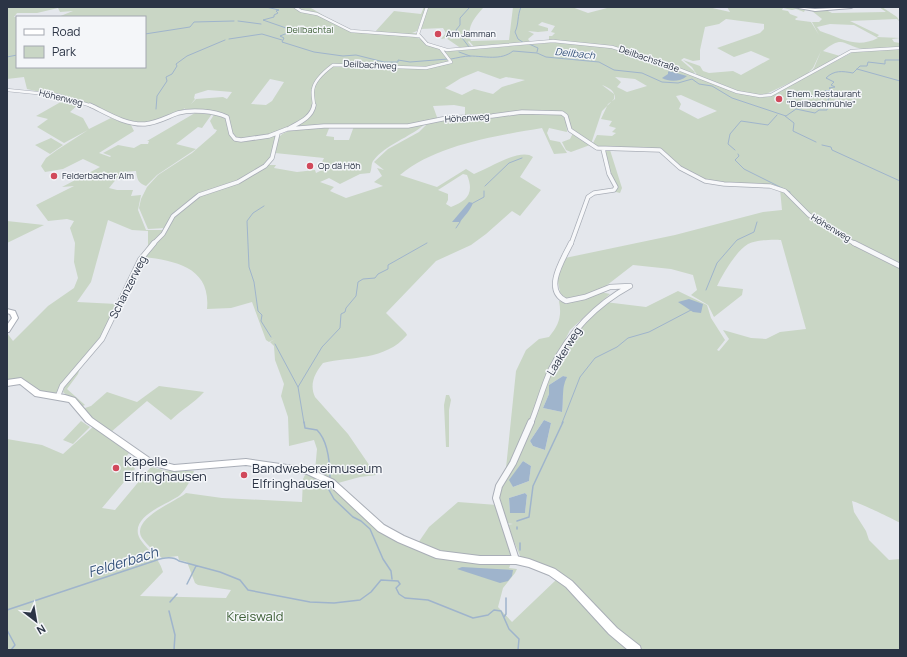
<svg xmlns="http://www.w3.org/2000/svg" width="907" height="657" viewBox="0 0 907 657" font-family="Manrope,sans-serif">
<rect width="100%" height="100%" fill="#e4e7ec"/>
<path fill="#c9d6c5" fill-rule="evenodd" d="M7,7h302c14,7 25,18 40,24 8,2 17,1 25,2l20,-22 27,3 3,-7h2l-9,24 -5,2h5l1,3h-8c16,2 21,14 42,14 56,0 113,-17 169,0 28,8 57,20 85,30 14,6 28,13 43,15 8,2 16,3 24,0l80,-43 47,-4v475c-4,-3 -45,-22 -48,-22l2,11 12,19 3,9 20,20 11,-1v91h-258l-30,-25 -42,-43 -14,-11 -14,-6 -21,-7 -14,-33 6,-1 -7,-1 -9,-25 9,-30 10,-97 10,-21 13,-11 10,-2c10,-12 13,-21 10,-36l12,1 30,-10 9,2 -27,24 -13,12 -6,12 4,1c9,-18 22,-28 37,-41l41,5 32,-16 29,14 4,13 14,22 -8,10 2,1 10,-12 -6,-9 28,8 15,1 14,-7 26,-3 -25,-89c-7,-1 -27,0 -33,4 -12,7 -25,30 -31,42l26,3 -1,6 -28,22 -6,-12 -17,-10 6,-5 -4,-15 -22,-6 -38,-4 -31,24 -35,11 -6,-3 -4,-20 8,-19 110,-23 88,-23 19,-2 -2,-21c-22,-9 -49,-1 -73,-8 -9,-3 -21,-8 -28,-14 -7,-7 -11,-15 -20,-18l-54,-1 -13,-3 5,-10 15,1 4,-3 -4,-1 4,-4 -7,-2 3,-5 -11,-2 7,-15 7,-5c0,-9 -6,-11 -13,-14l12,9v5l-12,12 -11,33 -21,-14 -3,-15 -17,-3 13,3 3,2 1,15 -18,-4 -2,5 3,7 10,2 7,11 -13,1 -12,-26c-47,8 -106,17 -142,47l37,12 29,-18 8,5c14,-5 47,-27 59,-17l-13,20 21,13 -21,26 -8,-5 -26,23 -15,11 -35,16 -50,52 20,20 1,2c-22,26 -55,21 -84,28 -8,10 -14,21 -8,34l33,37 28,41 -16,2 -22,6 -23,-12 2,-22 -3,-9 -25,6 -1,-29 -7,-21 3,-12 -9,-24 -1,-14 -4,-4 5,-3 -6,3 -3,-2 -14,-38 -21,6 -24,1c4,-41 -30,-48 -63,-52l22,-24 8,-16 22,-19 13,-7 30,-9 29,-17h8l-2,3 23,4 18,-2 1,3 4,-2 6,-8 -4,-1 2,-4 -49,-5c1,-22 11,-22 29,-24 9,-1 17,-3 26,-3l-4,10 8,1v3h15l5,-14h54l-83,-1 -40,4 -17,7 -29,3 -2,3 40,-7c-3,7 -2,17 -6,24 -4,6 -11,9 -17,13 -35,21 -67,15 -89,56l-17,1 -9,-21 2,-9 6,-12 11,-12 34,-22 23,-20 2,-3 -3,-1 -4,-8 5,-8 -30,-1 1,-2 -2,-2 -1,4 -33,11 -26,-2 -41,-19 -56,-13 -3,-12 -17,2zM58,8l2,4 13,-1 -15,6h87v50h-128v-50h-3l3,-4h20zM478,71l22,8 6,-2 19,3 -23,7 -9,7 -19,-5 -12,6 -17,-7 16,-10zM615,77l20,2 12,7 -20,6 -10,-5 4,-5zM270,79l14,3 -12,19 -6,4 -15,-1zM208,90l24,2 -5,7 -4,-2 -27,2 -5,5 4,-5 -1,-1 1,-4zM681,95l36,16 -19,8 -19,-10 2,-5 -5,-8zM454,105l11,2v11l28,-2 -46,3 -20,5 -8,8 -31,17 -14,13 10,8 -7,-2 5,8 -8,6 9,4 -37,12 -16,-7 4,-4 -14,-5 9,-4 11,6 20,-10 10,-1c2,-4 1,-9 3,-12 13,-17 36,-23 52,-37l-7,1 20,-5 -5,-14zM463,174l4,1c8,19 -1,26 -16,32l-5,-3 2,-4v-6l-10,-4zM563,376l3,1c-5,11 -2,23 -4,35l-19,-4 6,-14v-9zM544,420l7,3 -6,27 -12,-4 -3,-5zM523,461l8,5 -2,15 -16,6 -3,-7zM525,493l2,2 -2,18h-15l-1,-15z
M428,7l55,1c-9,10 -17,20 -12,33l38,-1 4,-33h59l16,6 19,-5 -1,-1h102l22,5 -3,-5h65l13,3 -1,2 -8,-3 -4,1 -9,-2 -1,2 6,1 2,3 8,3 -3,2 1,1 15,2 8,13 -7,-13h7l3,-3 -10,-8 14,-1 6,3 54,-1 -7,-5h3l15,10 3,5 -3,-3 -47,2 27,13 2,1 -2,2 23,1 -8,1 2,3 6,1v4c-11,1 -24,4 -35,2 -22,-2 -20,-16 -42,2l17,5 -30,17 4,-5 7,-17 -8,17 -7,7 -44,21 -18,-3 -47,-18 -5,-8 -9,-7 17,6 3,5 6,2 24,-2 8,4 29,-16 -19,-8 -17,6 -17,-9 43,-15 4,-4v-5l-38,-5 -7,5 -14,3 -5,23v10l-7,1 -9,-3 -3,2 14,12 -2,2 -81,-28 -63,-5v-5h3l3,-3 -4,-1 4,-6 -13,-4 -4,3 10,3v3l-10,1 -10,-1 6,3 -6,5 3,4 -56,5 -6,-7 -1,1 5,6 -11,1 -16,-11 -5,1 5,-6 -3,-5 -23,1zM830,24l24,1 24,13c-22,11 -37,0 -58,-7l-3,-4z
M66,99l15,3 -11,10 13,6 6,11 22,-11 10,4 9,1 4,8 -35,22 11,4 1,-1 -8,-3 15,-8 16,3 7,-4h7l1,-3h-2l48,-28 17,1 -10,14 -4,-1 -22,17 20,5 -39,26 -11,11c-8,-3 -9,-7 -10,-15l-14,1 -13,16 8,2h16l-2,6 10,-1 -3,15 8,20h18l-6,9 -14,14 4,-8v-14l-16,-1 -24,-10 -17,62 -14,20 40,2 -15,33 -46,56 -12,2 -19,-14 -18,1v-49l6,8 35,-35 26,-18 4,-10 -4,-16 1,-19 -5,-15 4,-7 -7,-2 -19,2 -12,-16 38,-19 -12,1 38,-20 -17,-8 -20,10 -18,3 -4,-6 5,-8 11,-8 31,-20 -24,13 -27,-16 11,-8 -12,-3z
M573,133l17,12 -19,7 -5,-2 -4,-8 8,-3z
M51,138l12,7 -13,9 -15,-9z
M605,149l5,1 12,38 -2,5 -8,-2 3,-1 -5,-16z
M7,221l37,4 -37,18z
M80,368l-2,6 -11,15 18,16 -5,2 -17,-15 2,-7z
M159,386l45,6c-11,12 -22,17 -33,28l-24,-19 -36,31 -20,-13 -9,-10 9,-3 16,-14 30,10z
M446,395h3l2,5 -2,10v37h-3l-2,-42z
M81,421l9,6 -17,17 -10,-4z
M94,426l35,27 -4,5 5,3 5,8 -33,39 13,2 36,-43 16,4h27c-3,8 -7,17 -14,24 -11,9 -46,19 -42,39 3,12 21,21 25,38l-23,24 86,2 5,-8 -33,-5 -3,-2 -8,-21 -8,-2 -1,-4 -16,2c-7,-6 -15,-13 -20,-20 -12,-19 33,-36 44,-45l36,5 80,4 1,-23 3,-6 13,5 14,9 41,40 67,31 23,4 47,1 -2,5 8,1 -2,4 -12,15 -5,19 14,15 45,-43 74,71h-624v-211l35,6 21,9z
M458,502l39,3 17,51c-33,0 -66,0 -96,-13l11,-16z"/>
<path fill="#9fb4cc" d="M669,71l18,5c-7,6 -18,6 -25,2l6,-4v-2z
M469,202l4,1c-3,8 -8,12 -13,19h-8z
M689,299l14,5 -2,9 -8,-1 -15,-10z
M563,376l4,1c-6,11 -3,24 -5,35l-19,-4 6,-14v-9z
M544,420l7,3 -6,27 -12,-4 -3,-5z
M523,461l8,5 -2,15 -16,6 -4,-7z
M525,493l2,2 -2,18h-15l-1,-15z
M462,567l51,3 -1,6 -4,5 -8,2 -43,-14z"/>
<g fill="none" stroke-linecap="round" stroke-linejoin="round">
<path stroke="#9fb4cc" stroke-width="1" d="M266,7l13,3 -3,1 2,2 -4,2v2l-11,3 26,9 1,3 -10,4 4,2 -2,4 32,10 29,4 13,-1 28,7h14v-2l12,2 38,-3
M521,7c-4,9 -2,17 -6,25l3,7 6,4
M238,21l23,3
M145,34l45,-7 4,-5 40,-1
M229,39l33,-5 20,6
M529,44l9,4 -1,4
M469,47l-13,-17 4,-5v-7l10,-11
M459,52l11,4
M7,57l10,-2
M451,59c6,-1 13,-3 19,-3 14,0 31,5 43,-5l24,2 9,4 53,5 15,8 28,3 20,9 16,1 14,-4 7,5 13,2 20,12 54,18 10,-7 19,4 4,-3h8l2,-17 -4,-2 7,-1 -3,-2 6,-1 -4,-2 3,-3 -8,-4c8,-8 16,-7 27,-5l7,-7h7l1,-4 17,2v-4h15
M857,69l43,12
M156,109l1,-13 10,-15 -1,-4 6,-3 5,-8 -1,-2 11,-8 38,-16
M785,116l9,7 -1,8 23,11
M822,145l9,2 1,3 68,31
M735,150l-7,-6 2,-10 11,-13 27,4 9,-10
M738,154l1,2 -4,4 9,9 46,23
M485,186l24,-23 13,-5
M473,203l11,-6v-6
M264,206l-11,7 -6,8 2,46 5,15 4,29 4,4 -1,6 10,16
M456,228l4,-6
M706,290l11,-27 20,-23 17,-8 3,-10
M275,344l23,43
M304,423l-6,-36 24,-40 18,-19 1,-14 4,-2 1,-4 10,-12 2,-14 5,-3 12,-1 3,-4 10,-5v-4l39,-22
M562,423l18,-46 15,-19 22,-11 11,-9 21,-6 42,-22"/>
<path stroke="#9fb4cc" stroke-width="1.5" d="M304,422l1,6 12,2c11,11 13,34 13,49
M329,484v6l5,9 19,18 8,4 9,8 13,30 8,12 1,8
M517,521l12,-4 4,-31 30,-64
M517,527v2
M520,543v7
M187,584l9,-18
M170,602l7,-8
M7,610l147,-49c8,-3 18,-6 25,0l41,11 20,8 8,10 62,12 24,1 26,-3 11,-8 10,-12 17,1 2,3 -4,4 3,6 6,4 23,2 45,18 15,-3 6,-5 7,1 8,18 10,10 -1,11
M169,611l6,24 -1,15
M504,617l2,-3v-16
M7,630l8,15 -4,5"/>
<g stroke="#a9aeb7" stroke-width="3.5">
<path id="street-far3" d="M295,7l6,4 16,3 34,17 68,5
M427,7l-9,27 9,10 20,6 106,-9 59,6 56,18 69,27 23,4 11,-1 80,-44 49,-3
M7,90l50,5 35,11
M314,106c0,-5 -2,-11 -1,-16 1,-10 12,-19 20,-25l93,3 25,-6 -10,-13"/>
</g>
<g stroke="#a9aeb7" stroke-width="5">
<path id="street-far2" d="M90,105c17,8 35,20 55,19 12,-1 22,-7 33,-11 14,-4 36,-2 49,4l4,17 4,5 6,1 28,-4 18,-7 37,-3h84l39,-8 45,-2 30,-4 40,1 4,3 4,14 27,18 63,2 20,18 25,13 19,3 46,2 15,5 24,24 46,29
M288,129c10,-6 24,-11 26,-24
M153,244l10,-10 10,-18 26,-21 39,-13 27,-16 7,-8 6,-25
M571,244l17,-47 6,-4 20,-3 2,-3 -7,-13 -6,-25"/>
</g>
<g stroke="#a9aeb7" stroke-width="6">
<path id="street-far1" d="M854,243l46,23
M58,396l4,-10 40,-47 38,-79 14,-17
M531,423c7,-17 12,-37 20,-54 18,-36 44,-64 79,-83l-20,1 -25,10 -19,4c-24,-11 -2,-43 5,-58"/>
</g>
<g stroke="#a9aeb7" stroke-width="8">
<path id="street" d="M516,560l-20,-62 3,-12 14,-23 18,-41"/>
</g>
<g stroke="#a9aeb7" stroke-width="2">
<path id="secondary" d="M793,7l22,2 38,-2 -2,1 -36,3z
M7,309l8,2 3,7 -9,14h-2v-7l5,-7 -2,-4 -3,-1z
M21,378l19,13 25,4 10,3 17,20 59,41 23,6 72,-6 62,9 26,12 50,45 20,11 36,15 40,5h36l13,3 26,10 17,12 45,47 23,18 1,4h-13l-19,-16 -43,-47 -17,-12 -20,-8 -13,-3h-36l-44,-6 -38,-16 -20,-11 -50,-47 -21,-10 -61,-9 -72,6 -28,-7 -60,-42 -17,-20 -34,-6 -15,-12 -13,2v-6z"/>
</g>
<use href="#street-far3" stroke="#f7f8fa" stroke-width="2.5"/>
<use href="#street-far2" stroke="#f7f8fa" stroke-width="3.5"/>
<use href="#street-far1" stroke="#f7f8fa" stroke-width="4.5"/>
<use href="#street" stroke="#f7f8fa" stroke-width="6"/>
<use href="#secondary" fill="#fff" fill-rule="evenodd"/>
</g>
<g fill="#d1495b" stroke="#f4f6f9" stroke-width="1.5">
<circle cx="438" cy="34" r="4"/>
<circle cx="779" cy="99" r="4"/>
<circle cx="310" cy="166" r="4"/>
<circle cx="54" cy="176" r="4"/>
<circle cx="116" cy="468" r="4"/>
<circle cx="244" cy="475" r="4"/>
</g>
<g text-anchor="middle" stroke-width="3" stroke-linejoin="round" paint-order="stroke">
<g font-size="9" fill="#3f6138" stroke="#f4f6f9">
<text x="310" y="33">Deilbachtal</text>
</g>
<g font-size="9" fill="#2b3445" stroke="#f4f6f9" text-anchor="start">
<text x="446" y="37">Am Jamman</text>
<text x="787" y="97">Ehem. Restaurant<tspan x="787" dy="10">"Deilbachmühle"</tspan></text>
<text x="318" y="169">Op dä Höh</text>
<text x="62" y="179">Felderbacher Alm</text>
</g>
<g font-size="9" fill="#2b3445" stroke="#f4f6f9">
<text transform="translate(649 59) rotate(19)" y="3">Deilbachstraße</text>
<text transform="translate(370 65) rotate(3)" y="3">Deilbachweg</text>
<text transform="translate(61 98) rotate(14)" y="3">Höhenweg</text>
<text transform="translate(467 118) rotate(-4)" y="3">Höhenweg</text>
<text transform="translate(831 228) rotate(31)" y="3">Höhenweg</text>
</g>
<g font-size="10" font-style="italic" fill="#34527a" stroke="#f4f6f9">
<text transform="translate(575 53) rotate(6)" y="4">Deilbach</text>
</g>
<g font-size="11" fill="#2b3445" stroke="#f4f6f9">
<text transform="translate(128 287) rotate(-63)" y="4">Schanzerweg</text>
<text transform="translate(564 351) rotate(-58)" y="4">Laakerweg</text>
</g>
<g font-size="13" fill="#2b3445" stroke="#f4f6f9" text-anchor="start">
<text x="124" y="466">Kapelle<tspan x="124" dy="15">Elfringhausen</tspan></text>
<text x="252" y="473">Bandwebereimuseum<tspan x="252" dy="15">Elfringhausen</tspan></text>
</g>
<g font-size="13" fill="#3f6138" stroke="#f4f6f9">
<text x="255" y="621">Kreiswald</text>
</g>
<g font-size="14" font-style="italic" fill="#34527a" stroke="#f4f6f9">
<text transform="translate(123 562) rotate(-17)" y="5">Felderbach</text>
</g>
</g>
<rect width="907" height="657" fill="none" stroke="#2b3445" stroke-width="16"/>
<rect x="16" y="16" width="130" height="52" fill="#f4f6f9" stroke="#a4a8b1"/>
<rect x="24" y="29" width="20" height="6" fill="#ffffff" stroke="#a4a8b1"/>
<text x="52" y="36" font-size="12" fill="#2b3445">Road</text>
<rect x="24" y="46" width="20" height="12" fill="#c9d6c5" stroke="#a4a8b1"/>
<text x="52" y="56" font-size="12" fill="#2b3445">Park</text>
<g transform="translate(36 621) rotate(149)" stroke="#f4f6f9" stroke-width="3" paint-order="stroke">
<path d="M0-3L7 15L0 10L-7 15Z" fill="#2b3445"/>
<text y="-6" font-size="11" font-weight="bold" text-anchor="middle" fill="#2b3445">N</text>
</g>
</svg>
